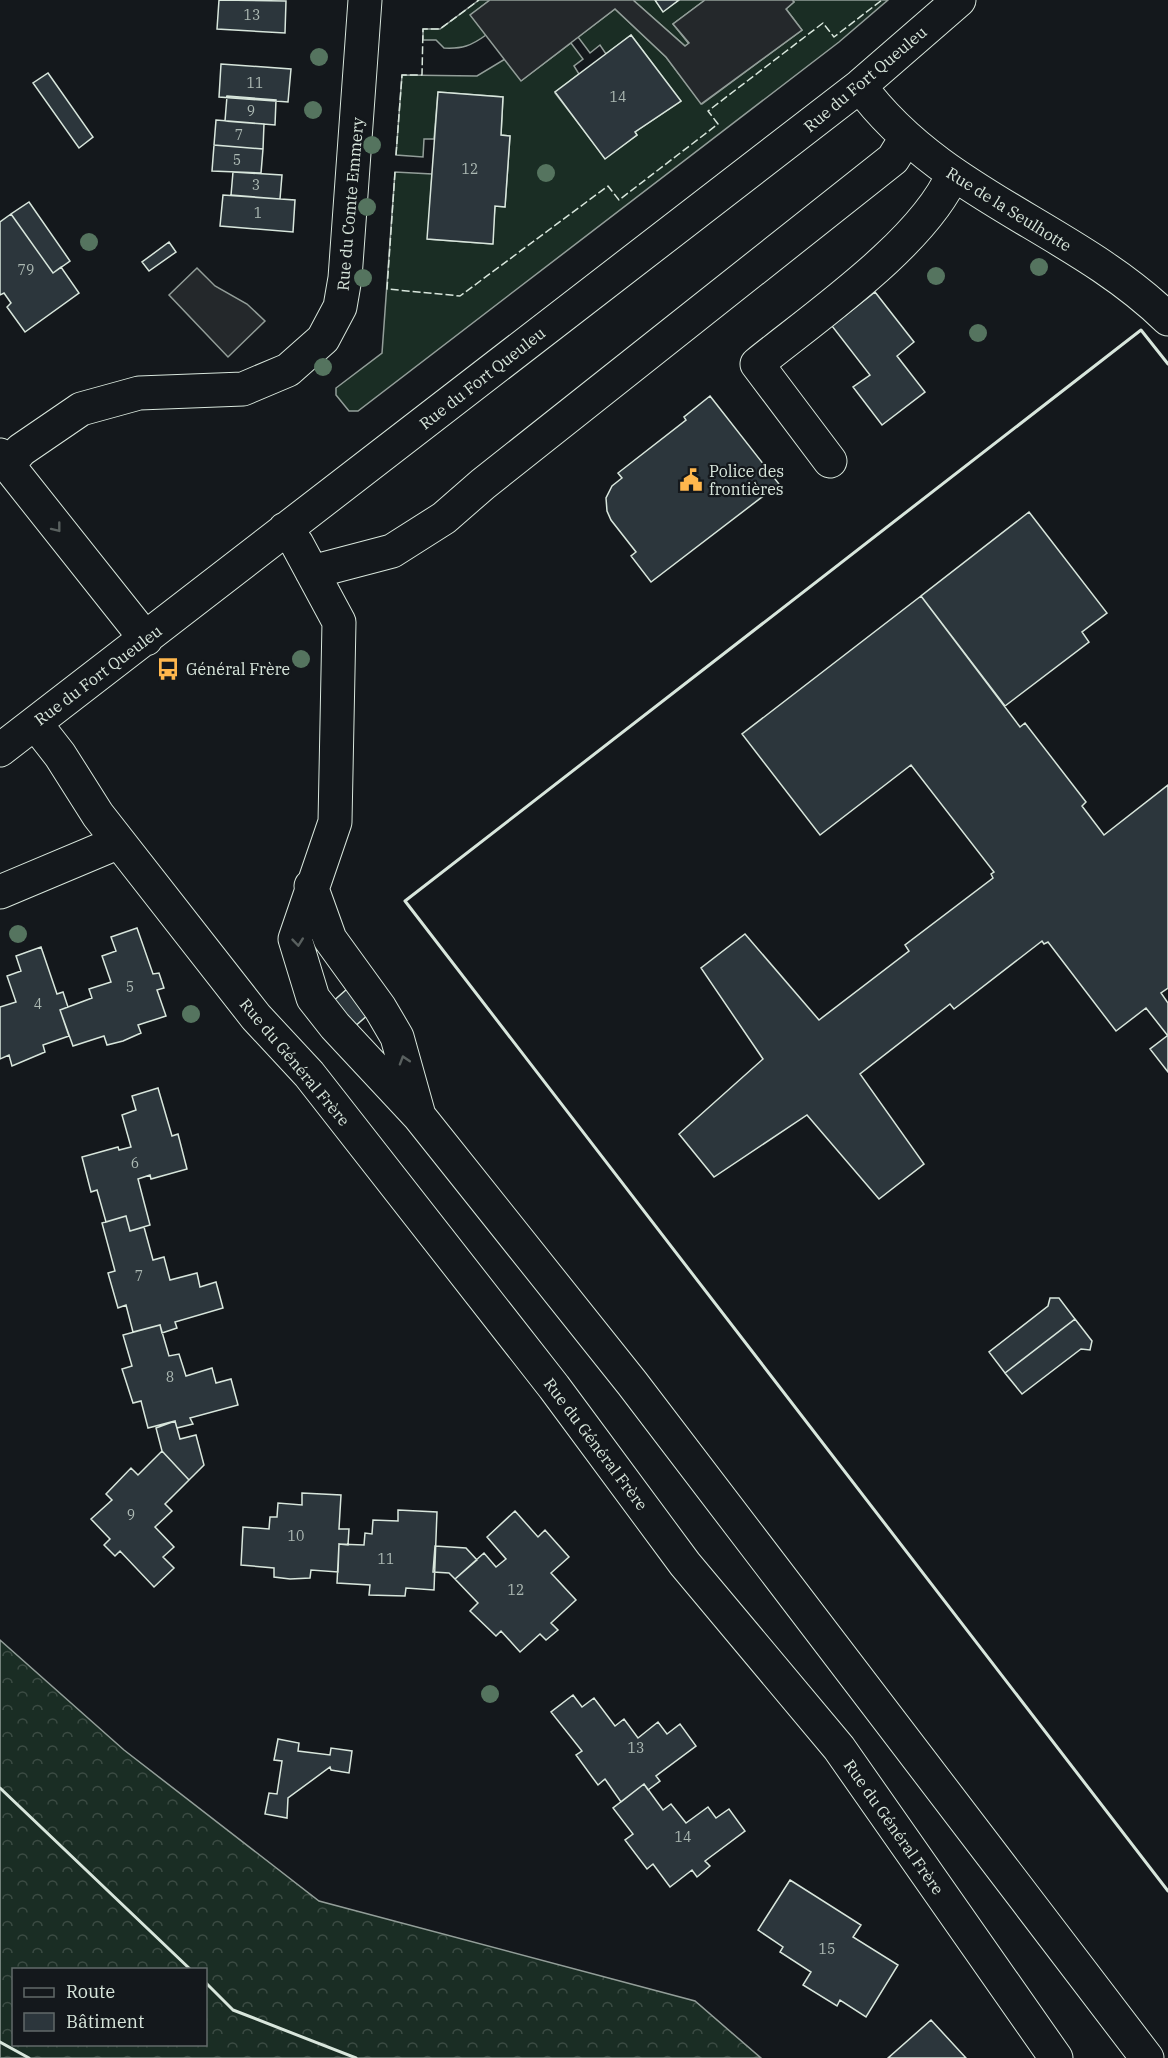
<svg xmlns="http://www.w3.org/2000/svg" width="1168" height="2058" viewBox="0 0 1168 2058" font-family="'IBM Plex Serif',serif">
<defs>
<pattern id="forest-crowns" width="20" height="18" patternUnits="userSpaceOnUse" patternTransform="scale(1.5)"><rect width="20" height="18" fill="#1a2d24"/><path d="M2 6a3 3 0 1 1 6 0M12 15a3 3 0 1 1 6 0" fill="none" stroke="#3b4b43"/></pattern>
</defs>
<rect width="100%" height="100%" fill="#14181c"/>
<path fill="#1a2d24" stroke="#939e99" stroke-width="1.5" d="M479,0h11l-19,15 15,20c-15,11 -24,14 -42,13l-8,-8h-13v-11h17z
M633,0h22l8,11 16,-11h32l-7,1 -31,23 16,20 -4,2z
M792,0h96l-49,42 -481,369h-9l-13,-16v-7l46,-35 13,-181 37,2 -4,65 64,5 3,-38 10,1 5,-71 -9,-1 2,-38 -65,-5 -4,47h-10l-1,18 -27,-2 6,-80 75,1 28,-17 17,21 49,-37 12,16 -9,7 5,8 -24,19 50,65 32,-23 -2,-3 46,-31 -50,-66 -25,19 -6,-9 -10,8 -12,-16 37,-28 51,48 36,47 100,-74 -16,-21 8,-7z"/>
<path fill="url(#forest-crowns)" stroke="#939e99" stroke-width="1.5" fill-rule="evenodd" d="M0,1640l124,110 195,151 376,100 66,57h-761zM14,1970h192v74h-192z"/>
<path fill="#24282b" stroke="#939e99" stroke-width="1.5" d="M490,0h143l52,46 4,-3 -16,-19 32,-24h87l2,2 -8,7 16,21 -101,74 -35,-47 -51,-48 -94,72 -51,-66z
M197,268l18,18 32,18 18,17 -37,36 -59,-62z"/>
<path fill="#2c363c" stroke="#d8e6dc" stroke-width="1.5" d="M219,0l67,1 -1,32 -68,-4z
M655,0h24l-16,12z
M631,35l50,66 -46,31 2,3 -32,24 -50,-67z
M221,64l70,5 -3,33 -69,-5z
M48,73l45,64 -14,11 -46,-65z
M438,92l65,5 -2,38 9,1 -5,71 -10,-1 -2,38 -66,-5z
M227,96l49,4 -1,25 -50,-4z
M216,120l48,4 -1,25 -49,-4z
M214,145l49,4 -2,24 -49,-2z
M233,172l49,3 -2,24 -49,-4z
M223,195l72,5 -2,32 -73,-6z
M29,202l41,59 -17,12 -42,-59z
M11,214l42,59 8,-6 18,26 -54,39 -18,-25 4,-4 -7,-10 -4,2v-73z
M169,242l7,10 -27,19 -7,-9z
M875,292l39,50 -17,14 28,36 -43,33 -29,-38 17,-12 -38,-49z
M710,396l69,88 -128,98 -20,-26 5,-4 -25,-32 -4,-9 -1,-13 6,-12 10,-8 -4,-5 68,-53 -2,-3z
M1029,512l78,101 -25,19 7,10 -84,64 -84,-110z
M921,596l99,131 5,-4 61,79 -4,4 22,29 64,-50v203l-7,5 7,10v33l-22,-28 -30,23 -68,-89 -4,2 -2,-3 -88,68 -4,-5 -90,70 64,90 -45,35 -72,-84 -93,62 -35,-43 84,-75 -62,-91 44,-34 74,86 90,-69 -4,-6 88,-67 -2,-4 3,-2 -83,-107 -91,70 -78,-101z
M137,928l16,46 6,-1 5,15 -7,2 9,26 -28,9 3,8 -18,8 -16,4 -3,-9 -31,10 -13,-36 32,-12 -3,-9 22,-7 -9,-26 14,-5 -5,-14z
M41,947l16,47 6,-2 5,15 -8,3 9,26 -26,9 2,7 -33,14 -3,-11 -9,4v-52l16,-5 -9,-26 14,-5 -5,-15z
M347,989l22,25 -16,14 -22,-25z
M1167,1036h1v36l-18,-23z
M158,1088l14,48 6,-2 9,35 -36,10 -1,-4 -12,4 12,46 -20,6 -4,-15 -20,6 -9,-32 -6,2 -9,-35 36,-10 1,3 12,-3 -9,-32 14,-5 -4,-14z
M126,1216l4,15 14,-4 9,33 11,-3 6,23 27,-7 3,14 16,-5 7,26 -48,14 2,6 -15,5 -2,-8 -27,7 -7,-27 -8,3 -10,-35 7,-2 -13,-48z
M1050,1298h9l16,21 -70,54 -16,-21 59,-46z
M1075,1319l17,22 -2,9 -9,-1 -59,45 -17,-21z
M160,1325l9,31 10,-2 7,22 26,-8 4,15 15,-4 7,26 -48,13 3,6 -16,4 -2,-7 -27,7 -7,-27 -8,2 -11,-34 10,-3 -9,-31z
M175,1421l5,18 16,-4 8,30 -15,15 -27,-29 -6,-23z
M162,1451l27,29 -24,24 7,7 -17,16 19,20 -11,10 11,11 -20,19 -34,-36 -5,5 -11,-11 6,-6 -19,-20 21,-19 -6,-6 25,-26 7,7z
M302,1493l39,2 -2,34h10l-1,16 -9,-1 -1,28 -27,-2 -1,8 -20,1 -16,-2v-9l-33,-3 2,-38 26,2 1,-12h7l1,-14 24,2z
M398,1510l39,2 -3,78 -28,-2 -1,8 -36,-1 1,-10 -33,-2 2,-39 25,1 1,-12 7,1 1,-14 25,1z
M515,1511l23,26 7,-7 24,27 -18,16 25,27 -25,23 7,7 -12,10 -6,-6 -20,18 -19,-21 -5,5 -26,-25 8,-8 -23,-24 29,-26 12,14 10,-8 -19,-22z
M435,1546l31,2 11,12 -22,19 -6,-6 -16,-1z
M573,1695l9,12 12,-9 21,28 9,-7 14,19 20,-16 9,12 13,-10 16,22 -40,30 4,5 -12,9 -4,-6 -23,18 -16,-23 -7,6 -22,-30 6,-4 -31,-39z
M278,1739l21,4 -1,8 32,4 1,-7 21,3 -3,22 -18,-3 -1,-3 -42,31 -1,20 -22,-4 4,-21 8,1 5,-33 -8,-1z
M644,1784l19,26 8,-6 15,19 22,-16 8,11 13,-9 16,22 -40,30 5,5 -13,11 -5,-7 -22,17 -17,-23 -6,5 -22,-29 8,-6 -20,-26z
M790,1880l71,45 -8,12 45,28 -32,52 -26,-17 -3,6 -34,-21 8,-13 -31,-20 3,-5 -25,-17z
M931,2020l35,38h-78z"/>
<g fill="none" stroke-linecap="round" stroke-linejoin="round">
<g stroke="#d8e6dc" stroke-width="35">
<path id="minor" d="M860,86c80,109 215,142 308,233
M0,455l146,184
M830,461l-73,-97c58,-47 167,-122 196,-190
M8,465l13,-15 60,-41 58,-16 104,-4 45,-19 35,-31 17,-32 5,-29 20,-278
M285,529l12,15 42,78 -4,200 -40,117 18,59 22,28 84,90 213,267 515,675
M312,572l80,-21 52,-33 39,-34 410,-325 13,-21
M35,723l25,32 38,60 158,202 53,57 245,313 131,177 154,184 217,310
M0,750l860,-664 99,-86
M311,886l19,53 50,69 17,29 21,75
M0,892l119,-50"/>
</g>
<use href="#minor" stroke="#14181c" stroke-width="33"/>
<path stroke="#d8e6dc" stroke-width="1.5" stroke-dasharray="8 3" stroke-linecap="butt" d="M396,155l6,-80h20l1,-46h17l39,-29
M395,172l-8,117 73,7 148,-110 11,14 99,-76 -10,-13 115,-88 11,14 48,-37"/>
<path stroke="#d8e6dc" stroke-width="3" d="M1168,364l-27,-34 -736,571 763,990
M0,1788l191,182
M206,1983l27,27 123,48
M0,2042l29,16"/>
</g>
<g fill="#55745f">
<circle cx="319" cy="57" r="9"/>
<circle cx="313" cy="110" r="9"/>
<circle cx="372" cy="145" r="9"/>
<circle cx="546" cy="173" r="9"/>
<circle cx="367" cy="207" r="9"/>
<circle cx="89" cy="242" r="9"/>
<circle cx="1039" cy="267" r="9"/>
<circle cx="936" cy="276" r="9"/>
<circle cx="363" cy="278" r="9"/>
<circle cx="978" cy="333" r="9"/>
<circle cx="323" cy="367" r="9"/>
<circle cx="301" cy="659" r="9"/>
<circle cx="18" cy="934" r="9"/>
<circle cx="191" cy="1014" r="9"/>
<circle cx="490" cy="1694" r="9"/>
</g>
<defs><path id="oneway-chevron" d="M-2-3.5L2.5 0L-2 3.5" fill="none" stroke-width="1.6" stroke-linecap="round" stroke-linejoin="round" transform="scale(1.5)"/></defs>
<g stroke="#59605f">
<use href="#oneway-chevron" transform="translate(57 528) rotate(52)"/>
<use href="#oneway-chevron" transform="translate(298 942) rotate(84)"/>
<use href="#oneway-chevron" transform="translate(404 1060) rotate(-107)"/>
</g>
<defs>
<g id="civic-bare" transform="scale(1.8)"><path d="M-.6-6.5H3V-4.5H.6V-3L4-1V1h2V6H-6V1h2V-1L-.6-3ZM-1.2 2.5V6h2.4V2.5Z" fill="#ffb74d" stroke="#14181c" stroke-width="2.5" paint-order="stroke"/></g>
<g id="bus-bare" transform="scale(1.8)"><path d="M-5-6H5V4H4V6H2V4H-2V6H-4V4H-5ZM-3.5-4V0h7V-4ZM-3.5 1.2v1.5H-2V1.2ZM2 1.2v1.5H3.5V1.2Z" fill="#ffb74d" stroke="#14181c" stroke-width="2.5" paint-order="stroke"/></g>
</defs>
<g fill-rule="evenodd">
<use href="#civic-bare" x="691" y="480"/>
<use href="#bus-bare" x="168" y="669"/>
</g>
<g text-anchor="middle" stroke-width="4.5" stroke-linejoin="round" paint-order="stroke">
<g font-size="14" fill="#adbab4">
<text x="252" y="20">13</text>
<text x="255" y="88">11</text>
<text x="618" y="102">14</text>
<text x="251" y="116">9</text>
<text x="239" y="140">7</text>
<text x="237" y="165">5</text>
<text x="470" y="174">12</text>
<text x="256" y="190">3</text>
<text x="258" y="218">1</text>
<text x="26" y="275">79</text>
<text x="130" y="992">5</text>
<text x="38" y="1009">4</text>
<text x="135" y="1168">6</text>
<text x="139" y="1281">7</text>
<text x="170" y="1382">8</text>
<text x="131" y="1520">9</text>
<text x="296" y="1541">10</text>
<text x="386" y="1564">11</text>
<text x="516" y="1595">12</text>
<text x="636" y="1753">13</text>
<text x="683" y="1842">14</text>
<text x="827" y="1954">15</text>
</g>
<g font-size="16" fill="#d8e6dc" stroke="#14181c">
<text transform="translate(865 79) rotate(-40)" y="6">Rue du Fort Queuleu</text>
<text transform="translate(350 204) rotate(-85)" y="6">Rue du Comte Emmery</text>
<text transform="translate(1009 209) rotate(32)" y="6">Rue de la Seulhotte</text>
<text transform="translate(482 378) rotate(-38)" y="6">Rue du Fort Queuleu</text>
<text transform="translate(98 675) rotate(-37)" y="6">Rue du Fort Queuleu</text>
<text transform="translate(295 1062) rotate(50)" y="6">Rue du Général Frère</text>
<text transform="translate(596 1444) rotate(53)" y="6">Rue du Général Frère</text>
<text transform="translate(894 1827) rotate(55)" y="6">Rue du Général Frère</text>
</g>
<g font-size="16" fill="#d8e6dc" stroke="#14181c" text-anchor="start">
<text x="709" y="477">Police des<tspan x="709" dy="18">frontières</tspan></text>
<text x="186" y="675">Général Frère</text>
</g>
</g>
<rect x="12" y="1968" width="195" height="78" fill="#14181c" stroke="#626a69" stroke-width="1.5"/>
<rect x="24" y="1988" width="30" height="9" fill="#14181c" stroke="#626a69" stroke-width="1.5"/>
<text x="66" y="1998" font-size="18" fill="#d8e6dc">Route</text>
<rect x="24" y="2013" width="30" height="18" fill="#2c363c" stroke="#626a69" stroke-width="1.5"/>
<text x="66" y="2028" font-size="18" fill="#d8e6dc">Bâtiment</text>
</svg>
